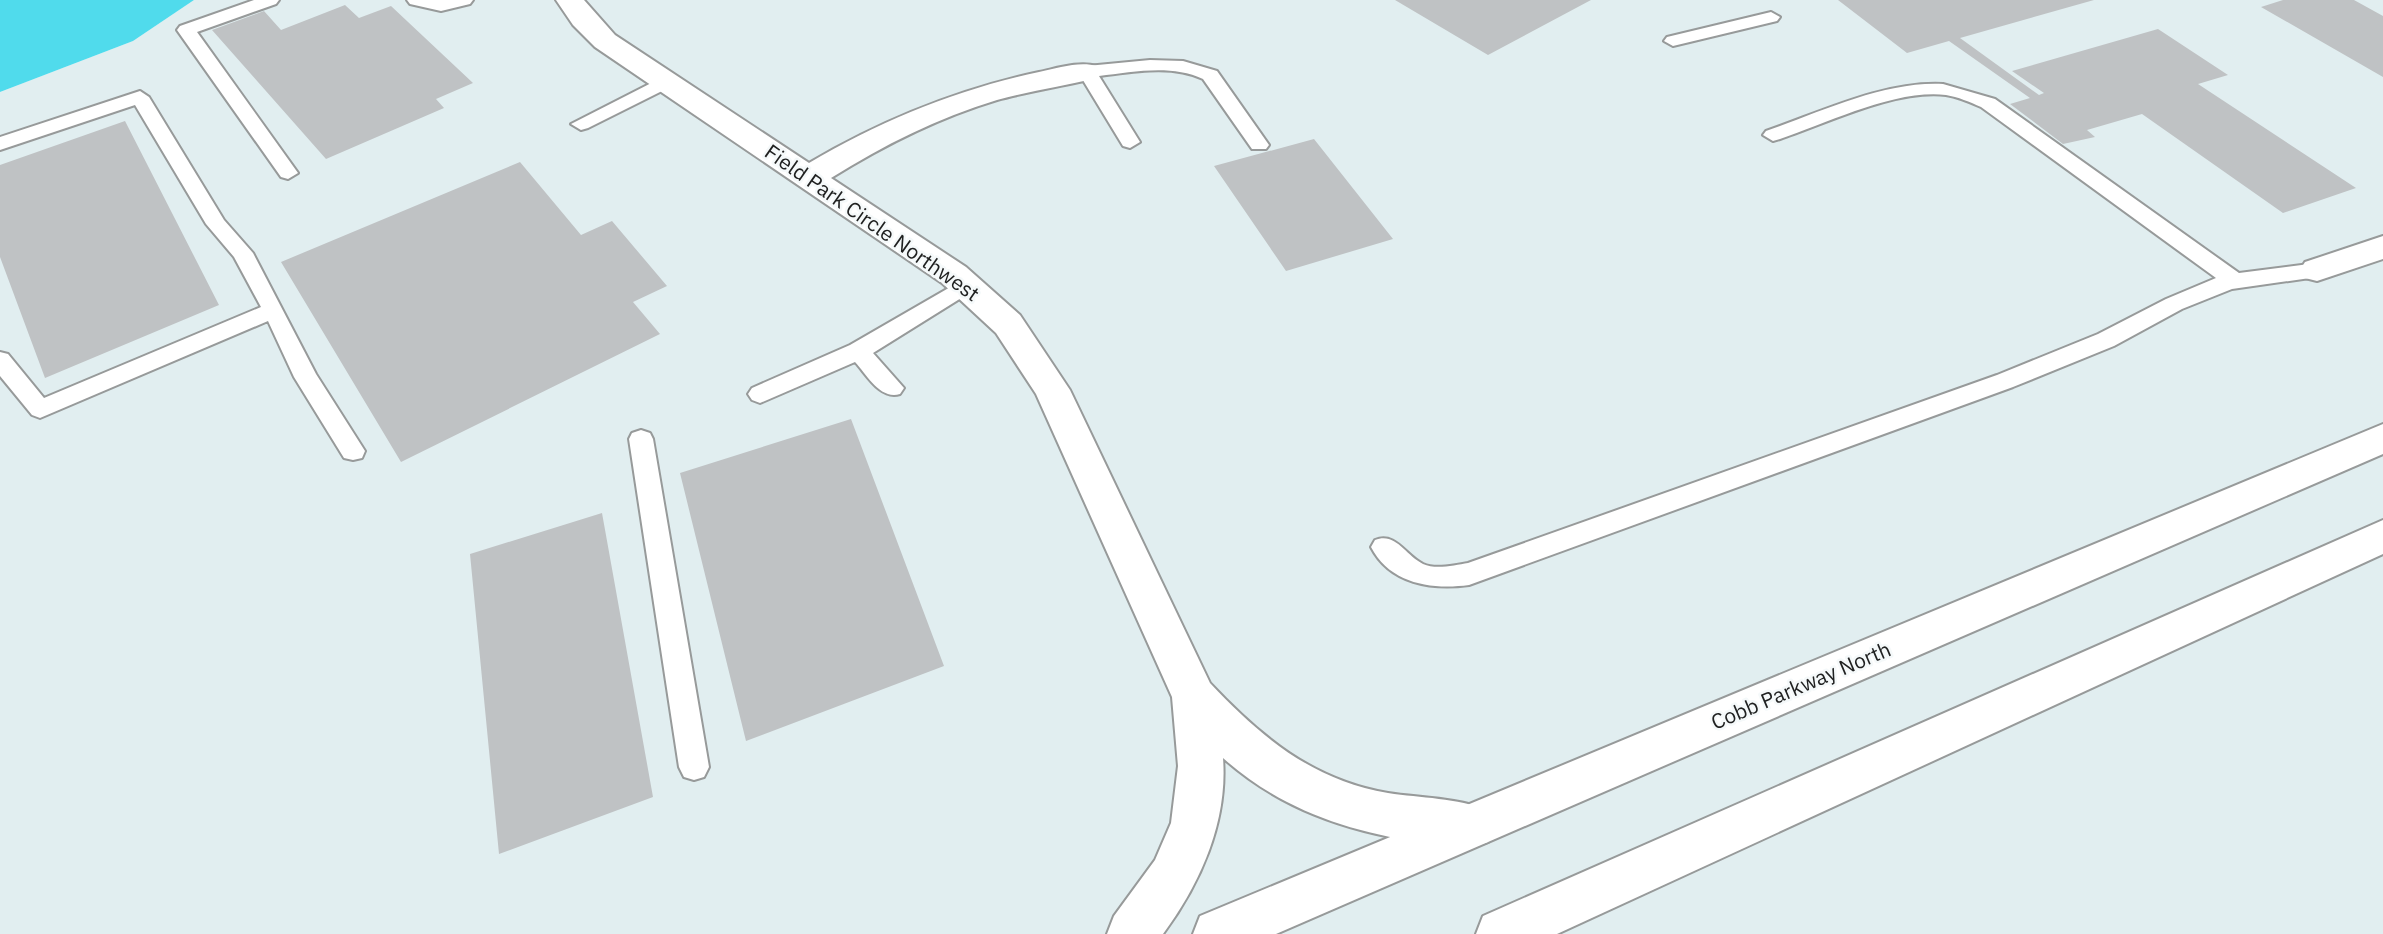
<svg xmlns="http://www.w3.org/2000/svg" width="2383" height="934" viewBox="0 0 2383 934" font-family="'IBM Plex Sans',sans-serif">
<rect width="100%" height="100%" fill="#f5f9fa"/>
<path fill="#e1eef0" d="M194,0h2189v934h-2383v-842l133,-51z"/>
<path fill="#50dbec" d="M0,0h194l-61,41 -133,51z"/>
<path fill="#bfc2c4" d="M1395,0h196l-103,55z
M1838,0h256l-134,38 79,57 5,-2 -32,-22 146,-42 70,46 -30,9 158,104 -73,25 -141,-99 -55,16 8,7 -32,7 -53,-40 20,-6 -81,-57 -42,12z
M2283,0h71l29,16v61l-122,-70z
M345,5l14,13 32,-12 82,77 -37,16 8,9 -118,51 -114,-129 52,-19 17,19z
M125,121l94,184 -174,73 -45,-121v-92z
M1314,139l79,100 -107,32 -72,-105z
M520,162l61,73 31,-14 55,65 -34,16 27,32 -259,128 -120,-200z
M851,419l93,247 -198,75 -66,-268z
M602,513l51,284 -154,57 -29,-300z"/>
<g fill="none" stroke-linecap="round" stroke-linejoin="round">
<g stroke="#979a9a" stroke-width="4">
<path id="lane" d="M254,0h25l-3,4 -79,28 101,141 -10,6 -7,-2 -104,-147 3,-4z
M407,0h66l-3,4 -29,7 -31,-7z
M1771,12l9,5 -3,4 -104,25 -9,-5 3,-4z
M1150,60l33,1 34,10 52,74 -3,4h-14l-49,-70c-32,-15 -70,-7 -104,-3l41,66 -10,6 -7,-2 -45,-74 9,-6z
M665,76l7,2 2,4 -2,4 -84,42 -7,2 -10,-6z
M1943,84l52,15 244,174 78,-10 8,2 3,5 -3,5 -8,2 -85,12 -50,20 -68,37 -101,41 -544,198c-37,5 -79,-1 -98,-38l4,-7c21,-8 30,15 48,24 13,6 32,1 45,-1l529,-188 101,-41 68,-35 50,-21 -235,-171c-11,-5 -23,-10 -35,-12 -51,-6 -118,28 -166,44l-7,2 -10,-6 3,-4c55,-19 118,-50 177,-47z
M140,91l9,6 75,123 29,33 63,121 49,77 -3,7 -9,2 -9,-2 -50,-81 -26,-56 -228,97 -8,-3 -32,-39v-24l8,2 36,44 217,-91 -27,-50 -28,-33 -71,-119 -135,45v-13z
M966,278l8,2 3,5 -3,5 -101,63 31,35 -4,6c-20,6 -33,-19 -45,-32l-95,41 -8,-3 -4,-6 4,-6 98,-43z
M641,430l9,3 3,6 56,328 -5,10 -10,3 -10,-3 -5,-10 -50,-328 3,-6z"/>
</g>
<g stroke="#979a9a" stroke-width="4">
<path id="street" d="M556,0h28l31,35 194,128c73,-43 147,-73 230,-91 19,-4 40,-11 58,-6l4,6 -4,6c-33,8 -67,13 -100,22 -60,18 -113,45 -166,78l135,89 54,48 50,75 140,293c51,54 102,97 178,110 33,5 69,5 100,17l7,16 -7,16c-23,9 -45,4 -69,0 -74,-11 -140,-34 -196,-84 5,64 -23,126 -60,176h-56l7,-18 41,-56 16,-37 7,-57 -6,-69 -136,-303 -40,-61 -54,-50 -347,-236 -22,-22z
M2383,236v23l-66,22 -12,-3 -5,-8 5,-8z"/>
</g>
<g stroke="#979a9a" stroke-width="4">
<path id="primary" d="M2383,424v30l-1107,480h-83l7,-18z
M2383,520v34l-826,380h-81l7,-18z"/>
</g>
<use href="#lane" fill="#fff" fill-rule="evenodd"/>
<use href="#street" fill="#fff" fill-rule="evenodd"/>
<use href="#primary" fill="#fff" fill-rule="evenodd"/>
</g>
<g text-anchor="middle" stroke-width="5" stroke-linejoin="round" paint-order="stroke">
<g font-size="21" fill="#202121" stroke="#f5f9fa">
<text transform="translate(872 223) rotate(35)" y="7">Field Park Circle Northwest</text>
<text transform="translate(1801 686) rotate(-23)" y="7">Cobb Parkway North</text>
</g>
</g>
</svg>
